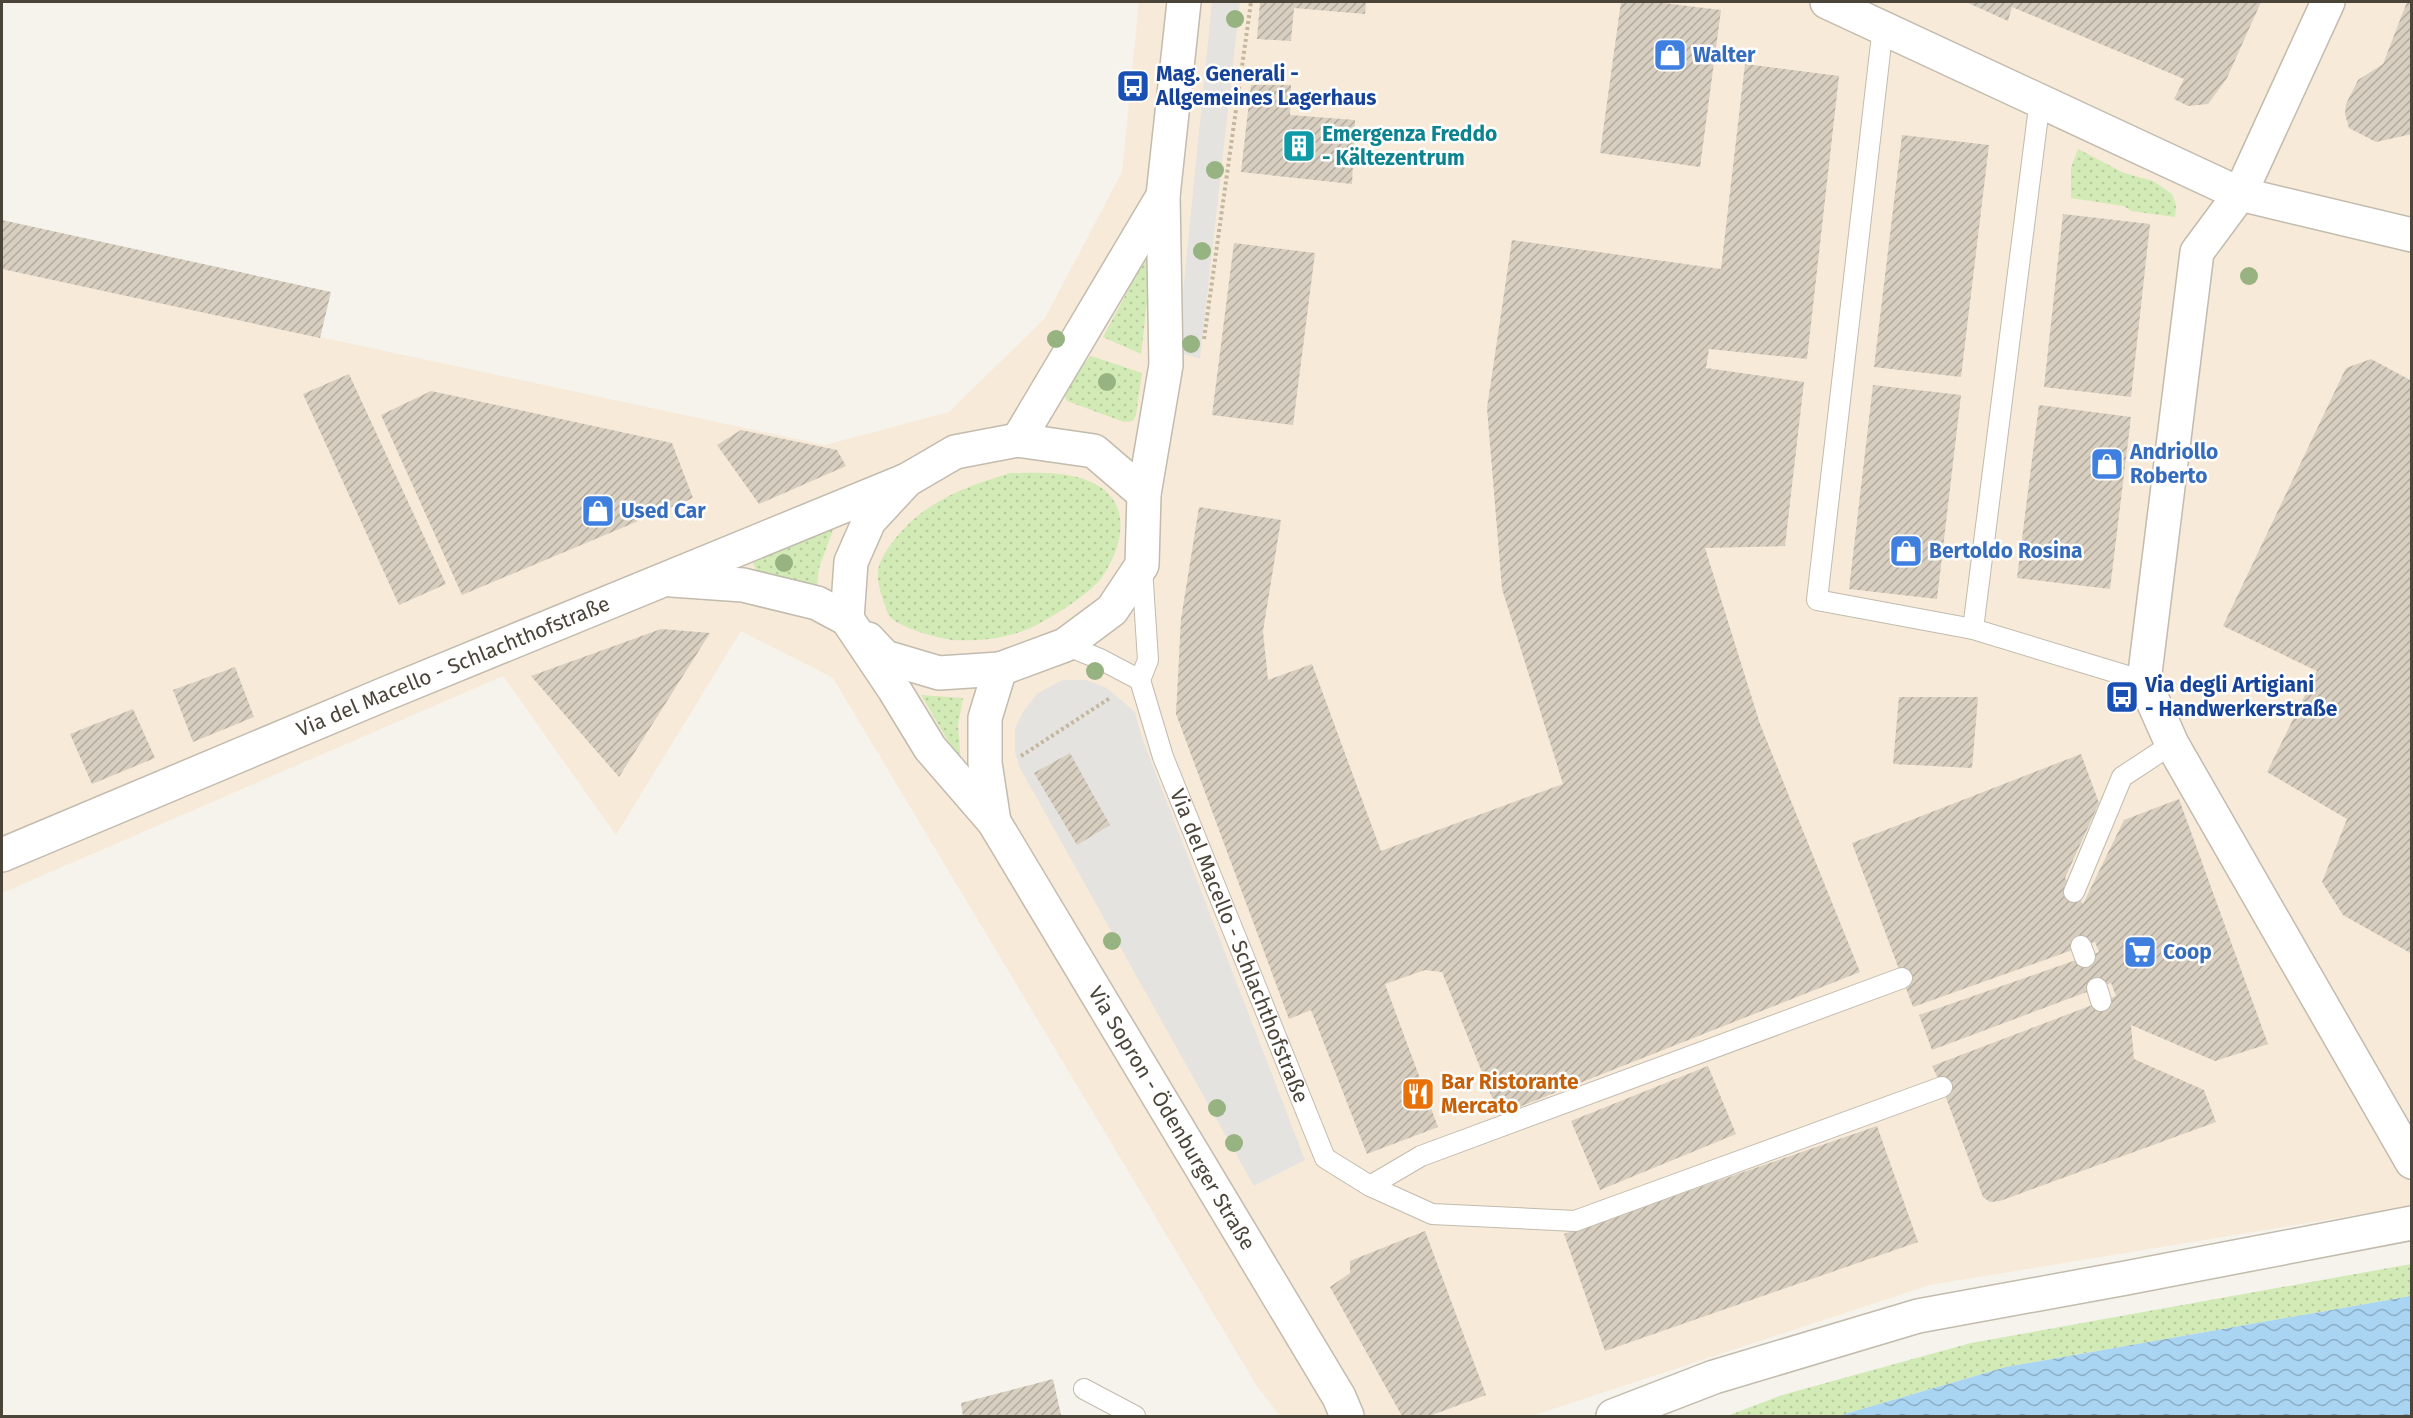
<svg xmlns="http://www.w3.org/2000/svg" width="2413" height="1418" viewBox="0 0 2413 1418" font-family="'Fira Sans',sans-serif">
<defs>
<pattern id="grass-dots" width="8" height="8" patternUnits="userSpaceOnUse" patternTransform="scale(1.5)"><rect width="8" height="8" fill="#d2eab5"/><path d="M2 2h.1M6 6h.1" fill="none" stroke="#b6ca9c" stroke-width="1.8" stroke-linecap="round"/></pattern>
<pattern id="water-waves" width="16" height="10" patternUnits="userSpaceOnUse" patternTransform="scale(1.5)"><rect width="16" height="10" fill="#a9d4f2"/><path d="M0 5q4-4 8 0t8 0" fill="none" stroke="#8caec5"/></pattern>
<pattern id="building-hatch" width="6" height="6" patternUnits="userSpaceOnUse" patternTransform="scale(1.5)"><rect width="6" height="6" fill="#d8cfc1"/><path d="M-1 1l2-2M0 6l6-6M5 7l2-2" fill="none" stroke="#b1aa9e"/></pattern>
</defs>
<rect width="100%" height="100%" fill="#f6f3ec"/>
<path fill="#f7ead8" d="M1139,2h1272v1204l-481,79 -398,131h-252l-22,-28 -425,-710 -92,-47 -125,204 -113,-159 -501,217v-624l823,176 124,-33 96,-94 77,-146z"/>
<path fill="url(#grass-dots)" d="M2078,149l46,24 29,8 19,13 4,11 -1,12 -44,-6 -7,-5 -53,-8v-30z
M1152,233v26l-11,95 -38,-17 28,-52z
M1091,356l51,17 -6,42 -3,6 -9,1 -57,-21c-9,-18 13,-32 24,-45z
M1010,473c27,0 56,-2 81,9 42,19 33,63 11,95 -13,18 -54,43 -74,52 -24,10 -51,12 -76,11 -15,-2 -54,-13 -63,-24 -2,-3 -3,-10 -5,-13 -4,-12 -9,-27 -4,-40 9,-20 29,-42 47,-54 26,-18 54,-27 83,-36z
M838,516l-19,52 -3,26 -57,-17 -10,-23z
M921,695l42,3 -5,27 3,38z
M2411,1264v32l-405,71 -168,49h-111l55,-21 189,-52z"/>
<path fill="#e5e3e0" d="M1212,2h28l-40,357 -23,-7z
M1062,680h24l21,8 28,24 6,23 164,425 -51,26 -234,-418 -5,-16v-24l8,-16 14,-18z"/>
<path fill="url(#water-waves)" d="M2411,1296v120h-573l168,-49z"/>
<path fill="url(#building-hatch)" d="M1260,2h106l-1,12 -71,-6 -3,33 -34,-2z
M1621,2h34l66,8 -21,157 -100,-14z
M1966,2h295l-34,76 -19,26 -20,2 -14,-7 10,-20 -172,-72 -4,14z
M2407,2h5v132l-36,8 -27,-14 -4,-14 1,-10 12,-24 25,-16z
M1745,64l94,12 -32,283 -98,-10 -3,19 98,14 -19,164 -80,2 55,176 100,248 -361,143 -57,-143 -17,-2 -40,14 53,143 -71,27 -56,-144 -22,9 -113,-305 5,-95 18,-112 82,13 -18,111 5,49 44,-16 69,187 182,-67 -61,-195 -15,-181 25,-168 209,29z
M1251,85h40l-1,30 65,5 -3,64 -111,-12z
M1902,135l87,10 -28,232 -87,-10z
M2063,214l87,10 -19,173 -87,-10z
M2,220l329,72 -11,46 -318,-69z
M1234,243l81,10 -22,172 -81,-10z
M2371,359l41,22v573l-69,-39 -21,-33 25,-63 -80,-47 50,-101 -94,-45 123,-258z
M349,374l97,210 -47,21 -96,-211z
M1873,385l88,10 -24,204 -88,-10z
M431,391l241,52 21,55 -231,97 -81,-180z
M2039,405l92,12 -21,172 -93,-11z
M741,430l96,20 9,16 -87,38 -42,-59z
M661,629l49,4 -91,144 -88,-101z
M235,667l19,50 -61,25 -20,-52z
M1899,697h79l-6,71 -79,-4z
M133,709l22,49 -63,26 -22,-50z
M1070,753l40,72 -33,20 -43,-72z
M2081,754l18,49 -34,75 18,26 41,-84 55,-21 89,245 -53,17 -84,-36 3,34 70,31 12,32 -216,79 -10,1 -7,-5 -41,-110 -10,-21 184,-70 -5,-13 -179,67 -13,-35 180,-63 -4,-10 -182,65 -61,-164z
M1708,1066l28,68 -136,56 -29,-69z
M1877,1126l41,116 -313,109 -41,-117z
M1425,1231l61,164 -57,21h-27l-72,-129 20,-14v-12z
M1053,1379l8,36 -98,1 -2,-13z"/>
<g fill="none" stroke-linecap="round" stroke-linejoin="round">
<g stroke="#c2bbae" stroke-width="22">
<g id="service">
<path d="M1883,26l-66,574 156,29 171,52"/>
<path d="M1973,629l67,-530"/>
<path d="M1065,645l35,14 40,21"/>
<path id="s1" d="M1140,680l23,77 162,401 45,28"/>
<path d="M1140,680l8,-20 -6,-92"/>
<path d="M2074,892l48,-115 50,-33"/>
<path d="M2081,946l4,11"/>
<path d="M1902,978l-481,178 -51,30 62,28 143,7 367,-134"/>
<path d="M2097,988l4,13"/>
<path d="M1084,1389l51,27"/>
</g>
</g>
<g stroke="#c2bbae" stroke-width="36">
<g id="minor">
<path d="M1827,2l413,192 172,41"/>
<path d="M2328,2l-88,192 -43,58 -53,429 28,63 240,418"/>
<path d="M672,580l71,5 74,18 30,16"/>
<path id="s2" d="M2,855l383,-161 522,-214"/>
<path d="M1613,1416l101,-39 204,-61 208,-38 286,-55"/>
</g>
</g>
<g stroke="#c2bbae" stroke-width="36">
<g id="tertiary">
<path d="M1018,440l145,-244"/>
<path id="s3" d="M1144,494l-50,-43 -76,-11 -63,12 -48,28 -38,41 -18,41 -4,57 47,70 36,59 64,74 345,575 8,19"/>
<path d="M868,639l17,18 54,16 61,-4 65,-24 47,-35 30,-45 2,-71 22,-129 -3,-169 21,-194"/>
<path d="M994,822l-9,-59v-45l15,-49"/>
</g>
</g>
<path stroke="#c4b79f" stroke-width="4" stroke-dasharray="3 3" stroke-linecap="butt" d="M1204,339l47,-337
M1021,756l89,-58"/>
<use href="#service" stroke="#fff" stroke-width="20"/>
<use href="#minor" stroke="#fff" stroke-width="33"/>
<use href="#tertiary" stroke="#fff" stroke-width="33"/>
</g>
<g fill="#97b381">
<circle cx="1235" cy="19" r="9"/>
<circle cx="1215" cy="170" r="9"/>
<circle cx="1202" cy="251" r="9"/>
<circle cx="2249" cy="276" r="9"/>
<circle cx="1056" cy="339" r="9"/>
<circle cx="1191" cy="344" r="9"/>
<circle cx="1107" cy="382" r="9"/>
<circle cx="784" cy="563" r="9"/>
<circle cx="1095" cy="671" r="9"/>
<circle cx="1112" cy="941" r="9"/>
<circle cx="1217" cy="1108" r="9"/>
<circle cx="1234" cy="1143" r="9"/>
</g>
<defs>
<g id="shop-square" transform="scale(1.725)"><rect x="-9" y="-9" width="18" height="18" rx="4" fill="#3f7fe0" stroke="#fff"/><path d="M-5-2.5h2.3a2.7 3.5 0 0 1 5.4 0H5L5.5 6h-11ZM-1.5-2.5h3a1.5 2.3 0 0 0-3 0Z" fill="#fff"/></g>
<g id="bus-square" transform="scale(1.725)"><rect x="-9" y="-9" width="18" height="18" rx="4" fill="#1a4fb4" stroke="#fff"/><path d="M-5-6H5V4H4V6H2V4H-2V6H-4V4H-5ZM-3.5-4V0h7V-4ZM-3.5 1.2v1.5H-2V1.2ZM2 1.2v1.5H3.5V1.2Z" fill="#fff"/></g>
<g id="building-square" transform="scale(1.725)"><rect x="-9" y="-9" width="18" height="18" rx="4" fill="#0f9aa8" stroke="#fff"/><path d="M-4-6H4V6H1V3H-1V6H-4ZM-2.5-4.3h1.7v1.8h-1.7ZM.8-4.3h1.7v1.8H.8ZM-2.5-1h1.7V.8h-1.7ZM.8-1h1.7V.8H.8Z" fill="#fff"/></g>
<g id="supermarket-square" transform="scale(1.725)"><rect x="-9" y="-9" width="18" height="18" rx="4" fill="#3f7fe0" stroke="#fff"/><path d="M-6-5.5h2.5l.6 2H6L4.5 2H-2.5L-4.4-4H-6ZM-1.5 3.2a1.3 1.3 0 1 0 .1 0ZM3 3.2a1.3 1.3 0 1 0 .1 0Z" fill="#fff"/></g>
<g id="restaurant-square" transform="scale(1.725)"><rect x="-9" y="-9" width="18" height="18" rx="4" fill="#e8710a" stroke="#fff"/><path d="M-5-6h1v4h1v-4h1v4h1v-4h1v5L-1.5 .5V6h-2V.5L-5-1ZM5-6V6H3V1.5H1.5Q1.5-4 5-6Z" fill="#fff"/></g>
</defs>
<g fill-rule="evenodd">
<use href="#shop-square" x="1670" y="55"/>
<use href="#bus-square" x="1133" y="86"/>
<use href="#building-square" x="1299" y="146"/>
<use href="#shop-square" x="2107" y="464"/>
<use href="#shop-square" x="598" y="511"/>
<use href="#shop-square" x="1906" y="551"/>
<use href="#bus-square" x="2122" y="697"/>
<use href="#supermarket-square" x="2140" y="952"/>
<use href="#restaurant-square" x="1418" y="1094"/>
</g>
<g text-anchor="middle" stroke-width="5" stroke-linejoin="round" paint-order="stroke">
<g font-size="21" font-weight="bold" fill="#366cbe" stroke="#fff" text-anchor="start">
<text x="1693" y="62">Walter</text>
<text x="2130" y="459">Andriollo<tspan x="2130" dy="24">Roberto</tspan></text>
<text x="621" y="518">Used Car</text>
<text x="1929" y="558">Bertoldo Rosina</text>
<text x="2163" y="959">Coop</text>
</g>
<g font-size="21" font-weight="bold" fill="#164399" stroke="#fff" text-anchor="start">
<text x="1156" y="81">Mag. Generali -<tspan x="1156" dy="24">Allgemeines Lagerhaus</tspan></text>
<text x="2145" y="692">Via degli Artigiani<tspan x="2145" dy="24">- Handwerkerstraße</tspan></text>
</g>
<g font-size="21" font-weight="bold" fill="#0d838f" stroke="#fff" text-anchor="start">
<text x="1322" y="141">Emergenza Freddo<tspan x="1322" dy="24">- Kältezentrum</tspan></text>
</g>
<g font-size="21" fill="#4b4439" stroke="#fff">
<text dy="7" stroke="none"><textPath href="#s2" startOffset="489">Via del Macello - Schlachthofstraße</textPath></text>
<text dy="7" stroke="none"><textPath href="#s1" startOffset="284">Via del Macello - Schlachthofstraße</textPath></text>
<text dy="7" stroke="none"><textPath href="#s3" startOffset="1017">Via Sopron - Ödenburger Straße</textPath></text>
</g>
<g font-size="21" font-weight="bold" fill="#c56008" stroke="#fff" text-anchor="start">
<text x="1441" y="1089">Bar Ristorante<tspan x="1441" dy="24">Mercato</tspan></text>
</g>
</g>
<rect width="2413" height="1418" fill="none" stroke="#4b4439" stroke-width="6"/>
</svg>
